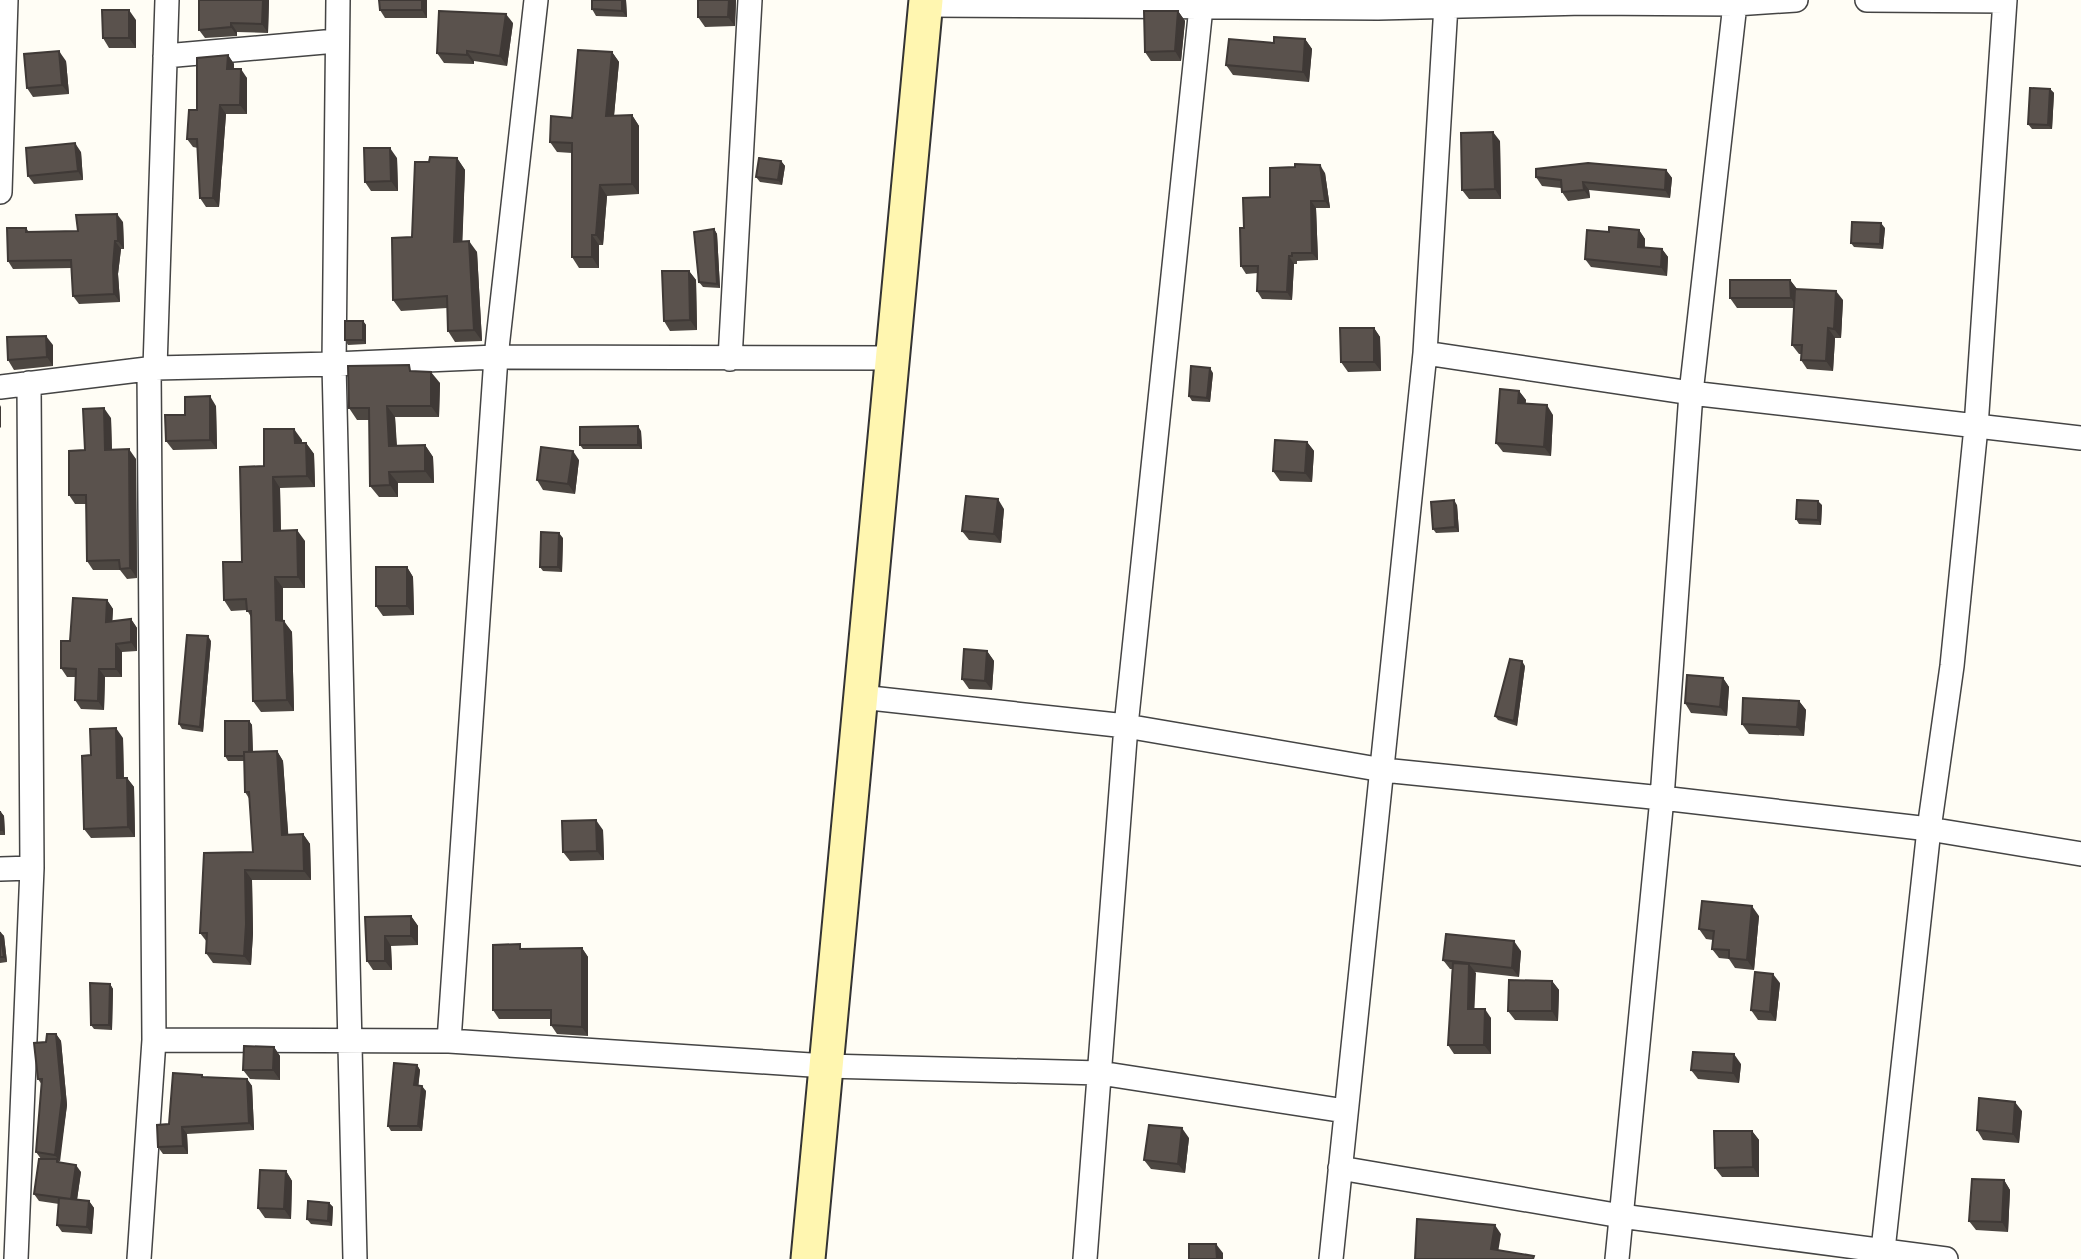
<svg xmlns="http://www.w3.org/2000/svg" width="2081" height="1259" viewBox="0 0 2081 1259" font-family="'Noto Serif',serif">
<rect width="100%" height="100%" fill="#fffdf5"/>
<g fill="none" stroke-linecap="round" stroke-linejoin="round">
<g stroke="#444" stroke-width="26">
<path id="street" d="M338,0l-4,364 21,895
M1867,0l138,1
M926,5l452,3 206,-5 151,1 61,-4
M165,56l171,-15
M0,192l6,-192
M1425,353l266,40 390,45
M730,359l20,-359
M155,368l12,-368
M0,387l155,-19 179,-4 162,-7 397,1
M861,697l265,29 257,44 279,28 267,31 152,25
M0,869l32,-1
M154,1040l295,1 377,25 274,7 245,38
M449,1041l47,-684 40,-357
M1340,1168l281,48 325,43
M16,1259l16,-391 -3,-485
M139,1259l15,-219 -5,-672
M1085,1259l41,-533 75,-719
M1331,1259l94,-906 21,-348
M1617,1259l45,-461 29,-405 44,-389
M1882,1259l47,-430 23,-163 24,-239 29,-427"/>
</g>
<g stroke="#333" stroke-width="37">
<path id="secondary" d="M808,1259l118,-1259"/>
</g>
<use href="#street" stroke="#fff" stroke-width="23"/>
<use href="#secondary" stroke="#fff6b0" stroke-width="33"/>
</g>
<path fill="#4d4742" d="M269,0l-1,33 -31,-1v4l-32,2 -6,-8z
M427,0v18h-42l-5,-8z
M626,0l1,17 -31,-1 -4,-7z
M698,0h38l-1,26 -30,1 -7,-10z
M1178,11l7,10 -4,40h-30l-6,-9z
M136,20v28h-27l-6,-10z
M513,23l-6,43 -33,-5v3l-30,-1 -7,-10z
M1305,39l7,10 -3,33 -76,-7 -7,-10 48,-22z
M612,52l7,10 -5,54 18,-1 7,11v68l-32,2 -4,49h-4v23h-20l-7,-11v-104l-15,-1 -7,-10 22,-24z
M228,55l6,9v5l13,9v36h-21l-7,93h-13l-6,-9 -2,-50 -5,-1 -6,-8 10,-29z
M66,61l3,33 -36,3 -6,-9z
M2050,89l4,4 -2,36h-20l-4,-5z
M1500,141l1,58h-32l-7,-9z
M81,152l2,28 -49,4 -6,-8z
M397,158l1,33h-27l-6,-9z
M457,158l8,12 -3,71 15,11 5,89 -27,1 -7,-11 -1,-23 -46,3 -8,-11 19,-63 17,-75z
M781,161l4,5 -3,19 -22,-3 -4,-5z
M1666,170l6,8 -2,20 -81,-8 1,8 -22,3 -6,-9 -1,-4 -19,-2 -6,-9z
M1325,173l5,35h-14l2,52 -21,1v3h-3l-2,36 -30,-1 -5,-8 1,-18 -12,1 -5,-8 3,-38 26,-31z
M123,222l1,27h-3l-3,25 2,28 -41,2 -6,-8 -1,-28 -59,1 -5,-8 18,-33 3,4 49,-1z
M1885,228l-2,21 -29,-2 -3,-4z
M714,229l3,5 3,54 -17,-1 -4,-5z
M1639,230l6,9v9l17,1 6,8 -1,19 -76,-9 -6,-8 24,-27z
M689,271l7,9 1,50 -27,1 -6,-10z
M1790,280l7,9 46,11 -2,38h-6l-2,33 -26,-2 -6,-9v-6h-2l-7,-9 2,-37h-57l-7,-10z
M363,321l3,4v19l-18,1 -3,-5z
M1374,328l6,9 1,34 -33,1 -7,-10z
M53,345v21l-39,4 -6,-10z
M414,371l26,12 -1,34h-44l2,28h28l8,12 1,26h-36v14h-19l-9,-11 -1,-66h-12l-8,-12z
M1213,373l-3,29 -18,-1 -3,-5z
M1519,391l7,9 -1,4 28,11 -2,41 -48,-4 -7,-9z
M216,406l1,43 -44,1 -7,-9 19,-26z
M111,418l1,31 24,10 1,119 -10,1 -7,-9h-27l-6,-9 -1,-57h-11l-6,-9 16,-45z
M641,431l1,18h-59l-3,-4z
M302,440v3h4l8,11 1,33 -35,1 1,42 24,11v47h-22v33l9,11 2,79 -33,1 -8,-11 -2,-84 -4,-7 -16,1 -7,-11 18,-38 22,-96z
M1307,442l7,9 -2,31 -32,-1 -7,-10z
M579,460l-4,34 -32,-4 -6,-10z
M1457,505l2,27 -23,1 -3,-4z
M1822,505l-1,20 -22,-1 -3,-5z
M1004,509l-3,34 -32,-3 -7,-9z
M563,538l-1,34 -19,-1 -3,-4z
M407,567l6,10 1,38 -31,1 -7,-10z
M107,600l6,9 -1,12 19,-2 6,9v23l-15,1v25h-17l-1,33 -23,-1 -6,-9 1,-23h-9l-6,-9 9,-27z
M211,641l-8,91 -21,-3 -3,-5z
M987,651l7,10 -2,29 -23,-1 -7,-10z
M1525,666l-8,60 -19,-6 -3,-4z
M1723,678l6,9 -2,29 -36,-3 -6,-10z
M1799,701l7,9 -2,26 -55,-2 -7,-10z
M249,721l3,4 1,27 24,-1 6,10 5,74 15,-1 7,10 1,36h-59l1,53 -2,32 -38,-2 -7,-10 1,-11 -7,-9 53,-81 -3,-52 -5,-8 -1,-31h-16l-3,-5z
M123,738l1,40h3l7,9 1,50 -44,1 -7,-9 7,-74z
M0,811l4,5 1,19h-5z
M603,830l1,30 -34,1 -7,-9z
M411,916l7,10v19l-27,1 1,24h-19l-6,-9 -2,-44z
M1759,916l-5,54 -19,-2 -6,-9 -10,-1 -7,-9 1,-9 -7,-1 -7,-10z
M0,932l4,4 3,26 -7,1z
M582,948l6,9v79l-31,-2 -6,-9v-6h-52l-6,-9 30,-61z
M1521,951l-2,26 -44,-5 -1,37 17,9v36h-37l-6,-9 4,-76h-2l-7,-9z
M1552,981l7,9 -1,31 -43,-1 -7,-9z
M1780,983l-4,38 -18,-1 -7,-10z
M110,984l3,5 -1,41 -18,-1 -3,-4z
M56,1034l5,7 6,64 -8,57 22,10 -4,28 12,1 5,7 -2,26 -30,-2 -5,-7 2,-21 -20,-3 -5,-7 7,-35 -5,-7 6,-67 -4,-6 8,-37z
M274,1047l6,9v24l-30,-1 -7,-9z
M1741,1064l-2,19 -41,-4 -7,-9z
M417,1065l3,5 -2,16 8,5 -4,40h-31l-3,-5z
M202,1075l2,2 43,2 5,7 2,44 -67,4 1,20h-25l-5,-7 11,-23z
M2022,1111l-3,32 -36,-3 -6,-10z
M1752,1131l7,9v37h-37l-7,-9z
M1189,1138l-4,35 -34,-4 -7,-9z
M286,1171l6,10 -1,38 -26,-1 -7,-10z
M2004,1180l6,10 -2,42 -32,-2 -7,-9z
M329,1203l4,4 -1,19 -21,-2 -4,-5z"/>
<path fill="#3f3936" d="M263,0h6l-1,33 -6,-9z
M422,0h5v18l-5,-8z
M622,0h4l1,17 -5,-6z
M729,0h7l-1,26 -7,-9z
M129,10l7,10v28l-7,-10z
M1178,11l7,10 -4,40 -6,-10z
M506,14l7,9 -6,43 -7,-10z
M231,23l6,9v4l-6,-9z
M1305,39l7,10 -3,33 -6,-10z
M59,51l7,10 3,33 -7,-9z
M467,51l7,10v3l-7,-9z
M612,52l7,10 -6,64 -7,-10z
M228,55l6,9 -1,14 -6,-9z
M241,69l6,9v36l-7,-9z
M2050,89l4,4 -2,36 -4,-4z
M220,105l6,9 -7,93 -6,-9z
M632,115l7,11v68l-7,-10z
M1493,132l7,9 1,58 -6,-10z
M75,143l6,9 2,28 -5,-9z
M390,148l7,10 1,33 -7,-10z
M457,158l8,12 -3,83 -8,-11z
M781,161l4,5 -3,19 -4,-5z
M1320,165l5,8 5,35 -5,-7z
M1666,170l6,8 -2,20 -5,-8z
M1583,182l6,8 1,8 -6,-8z
M600,185l7,11 -4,49 -7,-10z
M1311,201l5,7 2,52 -6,-7z
M117,214l6,8 1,27 -6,-8z
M1881,223l4,5 -2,21 -3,-5z
M714,229l3,5 3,54 -3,-4z
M1639,230l6,9 -1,17 -6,-9z
M592,235l7,10v23l-7,-11z
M115,241l6,8 -3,25 2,28 -6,-8 -1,-28z
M469,241l8,11 5,89 -8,-11z
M1662,249l6,8 -1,19 -6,-9z
M1289,256l5,8 -2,36 -5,-8z
M689,271l7,9 1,50 -7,-10z
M1790,280l7,9v19l-6,-10z
M1836,291l7,9 -2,38 -7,-9z
M363,321l3,4v19l-3,-4z
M1374,328l6,9 1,34 -7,-9z
M1828,328l7,10 -2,33 -7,-10z
M46,336l7,9v21l-6,-9z
M1210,368l3,5 -3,29 -3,-4z
M431,372l9,11 -1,34 -8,-11z
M1519,391l7,9 -1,12 -7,-9z
M210,396l6,10 1,43 -7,-9z
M0,405l1,2v21l-1,-1z
M1547,405l6,10 -2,41 -7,-9z
M387,406l8,11 2,40 -8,-11z
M104,408l7,10 1,41 -7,-9z
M638,426l3,5 1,18 -4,-4z
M294,429l8,11v14l-7,-11z
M1307,442l7,9 -2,31 -7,-9z
M306,443l8,11 1,33 -8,-11z
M425,445l8,12 1,26 -9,-12z
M129,449l7,10 1,119 -7,-10z
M573,451l6,9 -4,34 -7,-10z
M389,472l9,11v14l-8,-12z
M273,477l7,11 1,53 -7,-10z
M998,499l6,10 -3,34 -7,-9z
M1454,500l3,5 2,27 -4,-5z
M1818,501l4,4 -1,20 -3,-5z
M297,530l8,11v47l-7,-11z
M559,533l4,5 -1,34 -4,-5z
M407,567l6,10 1,38 -7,-9z
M275,577l8,11v43l-7,-11z
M107,600l6,9 -1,21 -6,-8z
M131,619l6,9v23l-6,-9z
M284,621l8,11 2,79 -7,-11z
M208,636l3,5 -8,91 -3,-5z
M116,644l6,8v25l-6,-8z
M987,651l7,10 -2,29 -7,-9z
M1522,661l3,5 -8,60 -3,-5z
M99,669l6,8 -1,33 -6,-9z
M1723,678l6,9 -2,29 -7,-9z
M1799,701l7,9 -2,26 -7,-9z
M249,721l3,4 1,36 -4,-5z
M116,728l7,10 1,49 -7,-9z
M277,751l6,10 6,83 -7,-9z
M127,778l7,9 1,50 -7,-10z
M0,811l4,5 1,19 -3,-5z
M596,820l7,10 1,30 -7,-9z
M303,834l7,10 1,36 -7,-9z
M245,870l7,10 1,53 -2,32 -7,-9z
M1752,906l7,10 -5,54 -7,-10z
M411,916l7,10v19l-7,-9z
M0,932l4,4 3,26 -3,-5z
M385,936l6,10 1,24 -7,-9z
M1514,941l7,10 -2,26 -7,-9z
M582,948l6,9v79l-6,-9z
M1469,964l7,9 -2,45 -6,-9z
M1773,974l7,9 -4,38 -6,-9z
M1552,981l7,9 -1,31 -6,-10z
M110,984l3,5 -1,41 -3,-5z
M1485,1009l6,9v36l-7,-9z
M56,1034l5,7 6,64 -7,57 -5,-7z
M274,1047l6,9v24l-7,-10z
M1734,1054l7,10 -2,19 -6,-10z
M417,1065l3,5 -2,20 -4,-5z
M247,1079l5,7 2,44 -5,-7z
M422,1086l4,5 -4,40 -4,-5z
M2015,1102l7,9 -3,32 -6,-9z
M182,1127l5,7 1,20 -5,-8z
M1182,1128l7,10 -4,35 -7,-9z
M1752,1131l7,9v37l-6,-10z
M76,1165l5,7 -5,34 -5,-7z
M286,1171l6,10 -1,38 -7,-10z
M2004,1180l6,10 -2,42 -6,-10z
M89,1201l5,7 -2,26 -5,-7z
M329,1203l4,4 -1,19 -4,-5z
M1495,1225l6,9 -4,25 -6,-10z
M1216,1244l7,9v6h-6z"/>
<path fill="#5a524d" stroke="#3f3936" stroke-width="2" d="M199,0h64l-1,24 -31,-1v4l-32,3z
M379,0h43v10h-42z
M592,0h30v11l-30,-2z
M698,0h31l-1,17h-30z
M102,10h27v28h-26z
M439,11l67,3 -6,42 -33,-5v4l-30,-2z
M1144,11h34l-3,40 -30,1z
M1274,37l31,2 -2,33 -77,-7 3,-26 45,4z
M578,50l34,2 -6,64 26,-1v69l-32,1 -4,50h-4v22h-20v-114l-22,-1 1,-26 21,2z
M59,51l3,34 -35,3 -3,-34z
M228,55l-1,14h14l-1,36h-20l-7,93h-13l-3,-59h-10l2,-29h8v-52z
M2030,88l20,1 -2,36 -20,-1z
M1493,132l2,57 -33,1 -1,-57z
M75,143l3,28 -50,5 -2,-28z
M364,148h26l1,33 -26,1z
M430,157l27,1 -3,84 15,-1 5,89 -26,1 -1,-35 -54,4 -1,-62 20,-1 3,-75h14z
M759,158l22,3 -3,19 -22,-3z
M1588,163l78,7 -1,20 -82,-8 1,8 -22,2 -1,-12 -25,-3v-8z
M1295,164l25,1 5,36h-14l1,52h-20v3h-3l-2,36 -30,-1 1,-25h-17l-1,-38h4l-1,-30 27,-1v-29l25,-1z
M117,214l1,27h-3l-2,25 1,28 -41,2 -2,-36 -63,1 -1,-33h19v4l52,-1 -2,-16z
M1852,222l29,1 -1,21 -29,-1z
M1609,227l30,3 -1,17 24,2 -1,18 -76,-8 2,-29 22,2z
M714,229l3,55 -18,-2 -5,-50z
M662,271h27l1,49 -26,1z
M1730,280h60l1,18h-61z
M1795,289l41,2 -2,38 -6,-1 -2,33 -25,-1 1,-15h-10z
M345,321h18v19h-18z
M1340,328h34v34h-33z
M46,336l1,21 -39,3 -1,-23z
M409,365l1,6 21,1v34h-44l2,40 36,-1v26l-36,1 1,13 -20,1 -1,-78h-20l-1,-42z
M1191,366l19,2 -3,30 -18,-2z
M1500,389l19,2 -1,12 29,2 -3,42 -48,-4z
M210,396v44l-44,1 -1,-26h20v-18z
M104,408l1,42 24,-1 1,119 -10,1 -1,-9 -32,1 -1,-66h-17v-44l16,-1 -2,-41z
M638,426v19h-58v-18z
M264,429h30l1,14h11l1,33 -34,1 1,54 23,-1 1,47h-23l1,43 8,1 3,79 -34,1 -2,-90h-4l-1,-12 -22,1 -1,-38h19l-2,-95 24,-1z
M1275,440l32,2 -2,31 -32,-2z
M541,447l32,4 -5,33 -31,-4z
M966,496l32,3 -4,35 -32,-3z
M1454,500l1,27 -22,2 -2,-27z
M1797,500l21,1v19l-22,-1z
M541,532l18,1 -1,34h-18z
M376,567h31v39h-31z
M73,598l34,2 -1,22 25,-3v23l-15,2v25h-17l-1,32 -23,-1 1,-31 -15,-1v-27h9z
M187,635l21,1 -8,91 -21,-3z
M964,649l23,2 -2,30 -23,-2z
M1510,659l12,2 -8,60 -19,-5z
M1687,675l36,3 -3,29 -35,-4z
M1743,698l56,3 -2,26 -55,-3z
M225,721h24v31h-5v4h-19z
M116,728l1,50h10l1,49 -44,2 -2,-73 9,-1 -1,-26z
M277,751l5,84 21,-1 1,37 -59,-1 1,54 -2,32 -38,-3 1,-20h-7l4,-80 49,-1 -4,-60h-4l-1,-40z
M0,811l2,19h-2z
M596,820l1,31 -34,1 -1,-31z
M1702,901l50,5 -5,54 -18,-2v-8l-17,-1 2,-18 -15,-2z
M411,916v20h-26v25h-18l-2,-44z
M0,932l4,25h-4z
M1446,934l68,7 -2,27 -69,-8z
M520,944v5l62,-1v79l-31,-2v-15h-58v-65z
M1453,963l16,1 -1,45h17l-1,36h-36z
M1755,972l18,2 -3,38 -19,-2z
M1509,980l43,1v30h-44z
M90,983l20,1 -1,41h-18z
M47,1034h9l6,64 -7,57 -19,-3 6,-73h-4l-4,-36 12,-1z
M244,1046l30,1 -1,23h-30z
M1693,1052l41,2 -1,19 -42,-3z
M394,1063l23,2 -3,20 8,1 -4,40h-30z
M173,1073l29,2v2l45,2 2,44 -67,4 1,19 -25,1 -1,-22 12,-1z
M1979,1098l36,4 -2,32 -36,-4z
M1149,1125l33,3 -4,36 -34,-4z
M1714,1131h38l1,36 -38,1z
M39,1159h18v3l19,3 -5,34 18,2 -2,26 -30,-2 2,-27 12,1 -37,-5z
M260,1170l26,1 -2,38 -26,-1z
M1972,1179l32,1 -2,42 -33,-1z
M308,1201l21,2 -1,18 -21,-2z
M1417,1219l78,6 -4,24 43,7 -1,3h-118z
M1189,1244h27l1,15h-28z"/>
</svg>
